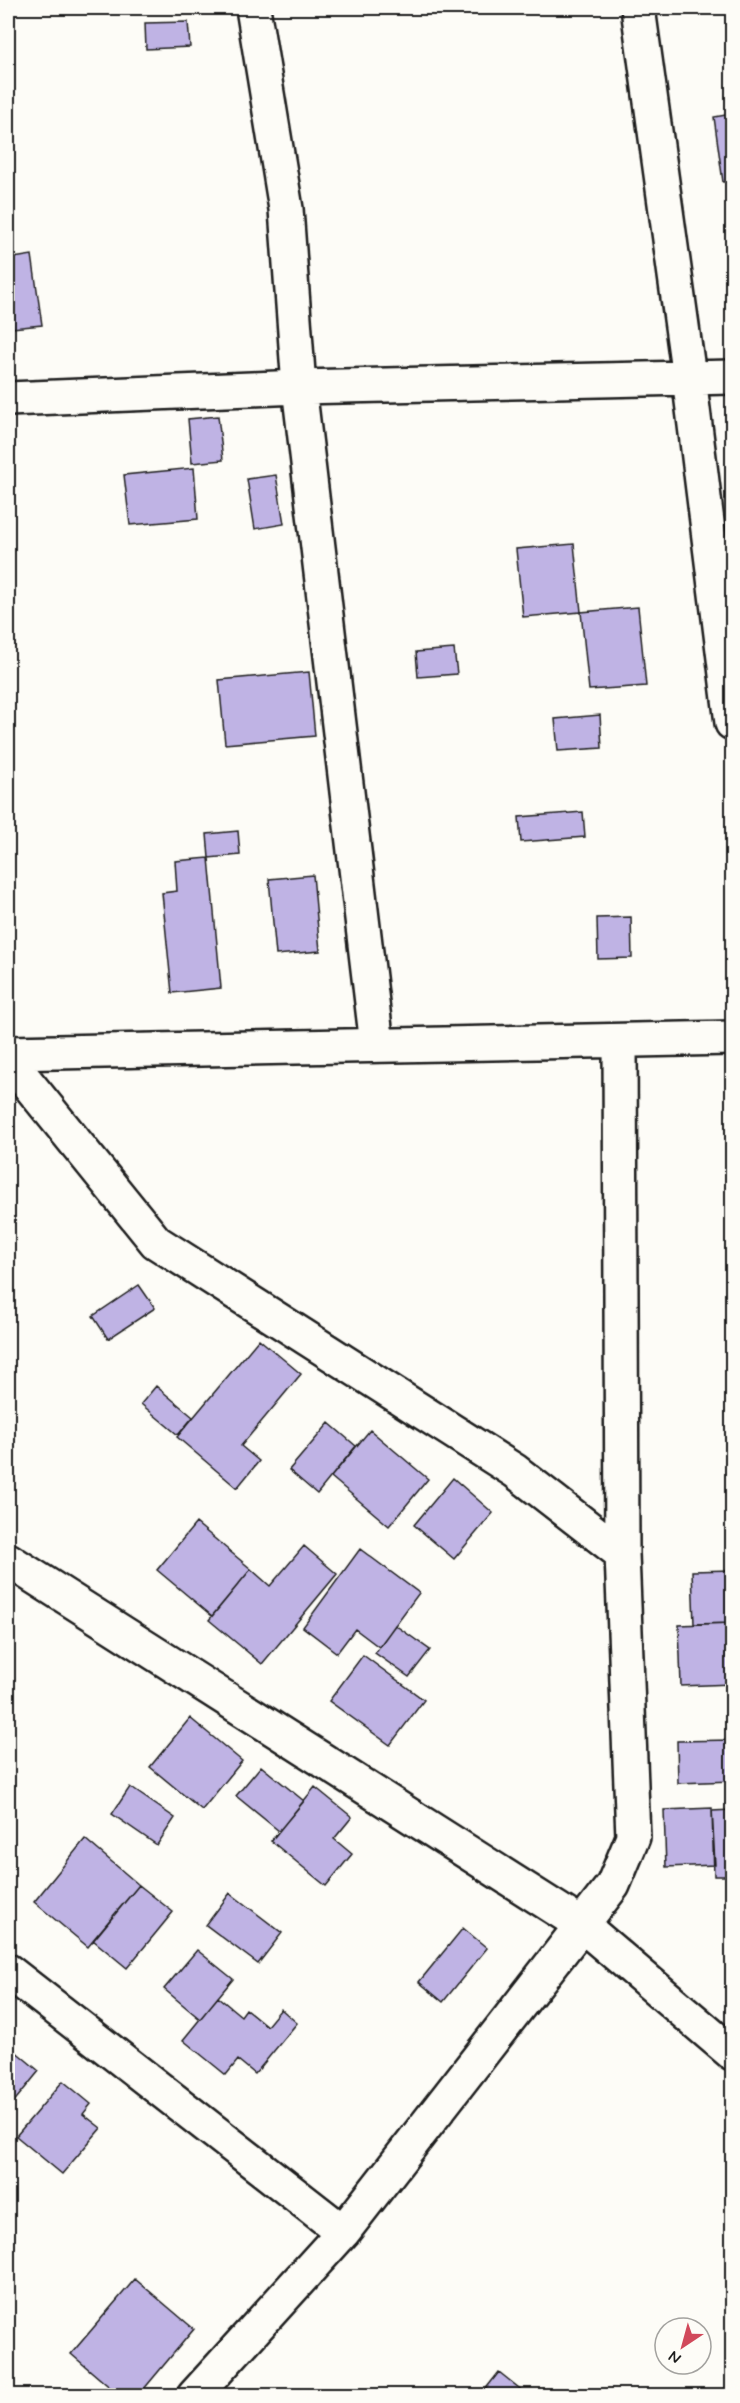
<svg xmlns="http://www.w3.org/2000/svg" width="740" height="2403" viewBox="0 0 740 2403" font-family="Mynerve,sans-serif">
<rect width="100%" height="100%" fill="#fdfcf7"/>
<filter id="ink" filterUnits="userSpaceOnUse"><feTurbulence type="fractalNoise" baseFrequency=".0167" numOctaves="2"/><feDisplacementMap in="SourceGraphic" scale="12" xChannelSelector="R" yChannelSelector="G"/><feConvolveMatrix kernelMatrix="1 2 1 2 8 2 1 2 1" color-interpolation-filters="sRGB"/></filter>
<g filter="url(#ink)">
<path fill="#bfb3e4" stroke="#1c1c1c" stroke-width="1.5" d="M188,22l2,25 -44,2 -1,-26z
M732,114v66l-9,2 -9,-65z
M32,255l10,70 -30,3 -4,-30v-39z
M218,416l5,44 -31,3 -4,-44z
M194,468l4,51 -68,6 -6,-50z
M276,475l8,49 -29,5 -8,-50z
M574,544l7,68 -58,5 -7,-68z
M638,607l8,79 -57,4 -8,-78z
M454,649l3,25 -39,3 -2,-25z
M309,672l6,64 -90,8 -6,-64z
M600,715l2,33 -44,3 -3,-32z
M583,812l2,25 -64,5 -2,-25z
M238,831l2,24 -31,3 -2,-24z
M209,858l12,130 -49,5 -10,-100 15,-2 -2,-30z
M313,875l7,76 -44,4 -7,-76z
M631,917l1,41 -34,1 -1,-41z
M139,1285l16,23 -47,31 -15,-23z
M259,1339l42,35 -60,72 18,15 -22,27 -60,-51z
M156,1386l37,31 -15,18 -37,-31z
M329,1423l27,23 -39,48 -28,-24z
M370,1430l58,49 -39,47 -58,-49z
M453,1478l40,35 -39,46 -40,-34z
M196,1523l55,46 -39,47 -55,-46z
M304,1546l33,28 -75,90 -53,-44 42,-51 19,17z
M360,1549l59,44 -40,54 -24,-18 -18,24 -34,-26z
M732,1570v53l-38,1 -2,-53z
M732,1623v61l-51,2 -2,-61z
M395,1625l35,25 -21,27 -34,-24z
M363,1655l61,45 -34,45 -61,-44z
M190,1718l52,43 -40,49 -52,-43z
M732,1740v41l-54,2 -1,-42z
M261,1766l43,35 -25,30 -43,-35z
M130,1787l45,31 -18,27 -45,-31z
M315,1787l37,30 -18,22 18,15 -26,32 -55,-45z
M712,1808l3,57 -49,2 -2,-57z
M732,1810v66h-18l-2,-65z
M85,1839l54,46 -51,62 -54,-45z
M139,1885l34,27 -46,56 -34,-28z
M230,1893l52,40 -24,31 -52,-39z
M463,1928l24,20 -44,54 -24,-20z
M197,1950l36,29 -33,40 -36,-30z
M218,1997l23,19 5,-7 21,17 14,-17 16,14 -42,51 -17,-14 -12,15 -43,-35z
M8,2045l31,26 -31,38z
M63,2081l28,23 -8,10 18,14 -39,46 -46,-38z
M135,2279l59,50 -56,67h-18l-49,-42z
M499,2372l30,24h-49z"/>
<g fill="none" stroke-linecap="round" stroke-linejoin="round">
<g stroke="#1c1c1c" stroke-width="38">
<path id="minor" d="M253,8l33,201 13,178 78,658
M638,8l51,369 43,346
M8,399l291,-12 433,-10
M8,1053l724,-15
M8,1059l148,183 359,229 107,83
M8,1560l574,365 150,128
M8,1971l335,261
M194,2396l149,-164 270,-347 20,-48 -11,-283 -2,-511"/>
</g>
<use href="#minor" stroke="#fdfcf7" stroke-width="33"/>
</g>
</g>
<rect width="740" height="2403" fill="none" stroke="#fdfcf7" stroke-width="30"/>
<rect x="15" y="15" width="710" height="2373" fill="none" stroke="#1c1c1c" stroke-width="2" filter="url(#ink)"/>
<g transform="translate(683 2346) rotate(216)"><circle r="28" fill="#fdfcf7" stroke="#a3a29f" stroke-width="1.5"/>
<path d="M0-4.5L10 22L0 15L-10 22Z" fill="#d1495b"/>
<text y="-9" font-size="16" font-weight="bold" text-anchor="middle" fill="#1c1c1c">N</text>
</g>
</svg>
